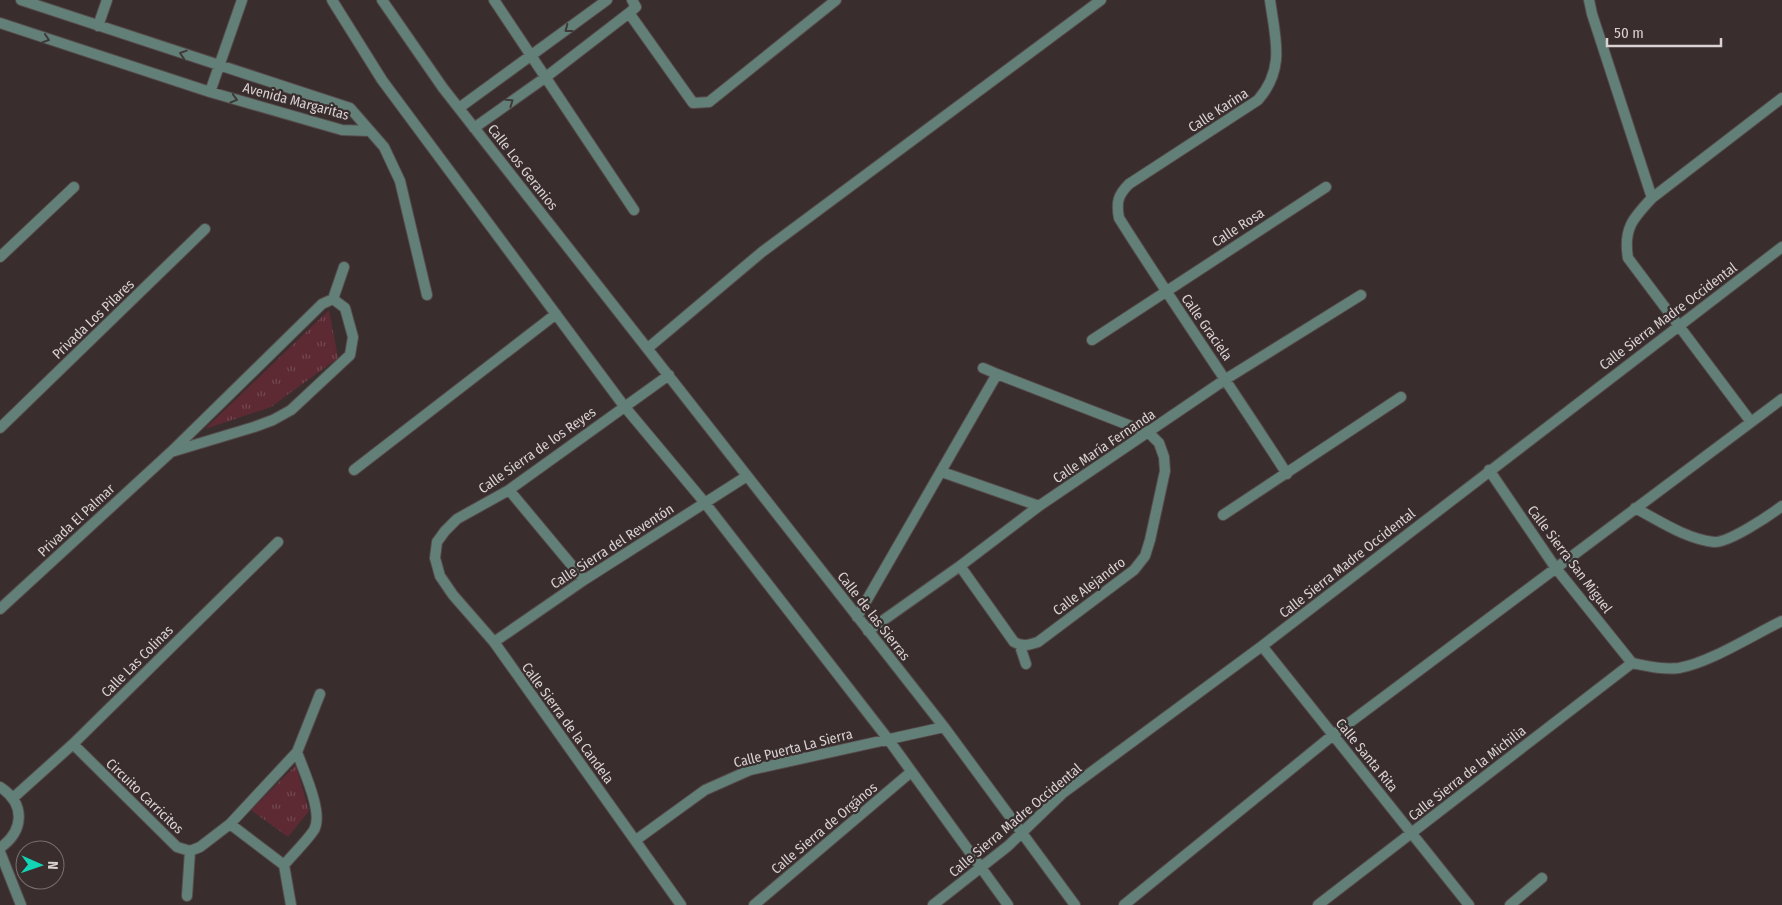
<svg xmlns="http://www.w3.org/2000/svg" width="1782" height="905" viewBox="0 0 1782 905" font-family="'Fira Sans Condensed',sans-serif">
<defs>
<pattern id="grass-tufts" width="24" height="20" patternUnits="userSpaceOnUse" patternTransform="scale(1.25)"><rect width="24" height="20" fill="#5d2a34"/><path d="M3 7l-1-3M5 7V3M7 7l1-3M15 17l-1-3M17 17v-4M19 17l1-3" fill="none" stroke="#744850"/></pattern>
</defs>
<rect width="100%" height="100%" fill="#392d2e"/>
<path fill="url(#grass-tufts)" d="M329,310l9,48 -67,49 -66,22z
M296,765l13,46 -21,26 -37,-27z"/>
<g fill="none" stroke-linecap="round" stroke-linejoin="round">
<g stroke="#564b4c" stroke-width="12">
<path id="street" d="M21,0l329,108 34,39 16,34 27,114
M332,0l50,80 242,326 81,97 183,236 120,166
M382,0l61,88 501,639 131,178
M494,0l140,210
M1270,0c5,38 16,68 -12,100l-129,84c-11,11 -13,18 -10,34 54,86 113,170 168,256
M1589,0l3,14 60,184
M629,13l64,90 16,-1 127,-102
M0,23l210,69 132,38 28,1
M98,26l9,-26
M210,92l32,-92
M459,108l148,-108
M474,128l72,-51 83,-64 7,-6 -4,-7
M0,257l74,-70
M333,299l11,-32
M1092,340l234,-153
M648,348l114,-96 339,-252
M983,368l14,6
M669,375l-160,115 -52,29 -12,12 -8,11 -2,16 5,18 13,19 41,47 187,263
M1751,422l-123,-164c-5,-29 5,-40 24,-60l130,-100
M0,428l205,-199
M354,470l202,-156
M1489,470l66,97 77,96
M942,472l97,34
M509,490l75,90
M1635,508c25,13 51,31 79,34 15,1 56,-27 68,-36
M1223,515l178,-118
M0,609l171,-157 151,-148 11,-5 12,9 8,29 -3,18 -59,55 -18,10 -19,7 -83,25
M857,617l140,-243 152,59 10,10 5,14 1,14 -15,69 -5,16 -11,14 -96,72c-9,3 -15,5 -24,0l-54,-76
M868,631l92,-65 79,-60 187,-127 135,-84
M494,642l90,-62 163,-104
M1020,646l6,18
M1262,646l207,259
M1632,663c15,3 31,7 47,5 30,-5 74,-33 103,-47
M73,744l104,103 13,4
M0,787c26,17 24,44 0,61
M13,798l60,-54 205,-202
M230,824l54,41 7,40
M636,840l69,-50 45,-20 194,-43
M190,851l10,-4 30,-23 67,-72 23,-58
M0,852l21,53
M284,865c9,-11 22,-23 30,-35 10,-17 -11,-60 -17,-78
M187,896l3,-45
M754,905l157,-133
M933,905l75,-59 55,-53 199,-147 520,-399
M1124,905l209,-170 449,-336
M1318,905l314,-242
M1510,905l32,-27"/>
</g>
<use href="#street" stroke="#638078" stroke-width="10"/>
</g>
<defs><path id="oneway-chevron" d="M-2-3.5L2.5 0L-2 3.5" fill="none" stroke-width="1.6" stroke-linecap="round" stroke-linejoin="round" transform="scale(1.25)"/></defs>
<g stroke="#3f3939">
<use href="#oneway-chevron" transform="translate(568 29) rotate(143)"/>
<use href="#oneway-chevron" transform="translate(46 39) rotate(18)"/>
<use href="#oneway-chevron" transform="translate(183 54) rotate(-162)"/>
<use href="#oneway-chevron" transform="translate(234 99) rotate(16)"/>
<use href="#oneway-chevron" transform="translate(510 102) rotate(-35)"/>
</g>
<g text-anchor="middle" stroke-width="4.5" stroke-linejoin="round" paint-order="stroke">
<g font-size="14" fill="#d9d1d2" stroke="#392d2e">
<text transform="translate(296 101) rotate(15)" y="5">Avenida Margaritas</text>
<text transform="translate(1218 110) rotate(-33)" y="5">Calle Karina</text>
<text transform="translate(523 167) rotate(52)" y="5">Calle Los Geranios</text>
<text transform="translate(1238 227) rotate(-33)" y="5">Calle Rosa</text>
<text transform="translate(1668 316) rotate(-37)" y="5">Calle Sierra Madre Occidental</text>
<text transform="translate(93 319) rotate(-44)" y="5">Privada Los Pilares</text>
<text transform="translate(1207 327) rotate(55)" y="5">Calle Graciela</text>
<text transform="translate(1104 446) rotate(-34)" y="5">Calle María Fernanda</text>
<text transform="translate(537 450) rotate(-35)" y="5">Calle Sierra de los Reyes</text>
<text transform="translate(76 520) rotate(-43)" y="5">Privada El Palmar</text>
<text transform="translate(612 546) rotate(-33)" y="5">Calle Sierra del Reventón</text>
<text transform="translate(1570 559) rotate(53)" y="5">Calle Sierra San Miguel</text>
<text transform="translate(1347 563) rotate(-38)" y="5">Calle Sierra Madre Occidental</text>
<text transform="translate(1089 586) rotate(-37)" y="5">Calle Alejandro</text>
<text transform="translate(874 616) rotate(52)" y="5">Calle de las Sierras</text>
<text transform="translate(137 661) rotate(-45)" y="5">Calle Las Colinas</text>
<text transform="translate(568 723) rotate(54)" y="5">Calle Sierra de la Candela</text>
<text transform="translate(793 748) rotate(-14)" y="5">Calle Puerta La Sierra</text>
<text transform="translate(1367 755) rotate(51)" y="5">Calle Santa Rita</text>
<text transform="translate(1467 773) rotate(-38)" y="5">Calle Sierra de la Michilia</text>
<text transform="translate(145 796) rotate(44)" y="5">Circuito Carricitos</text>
<text transform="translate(1015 820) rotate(-40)" y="5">Calle Sierra Madre Occidental</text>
<text transform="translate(824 828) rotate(-40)" y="5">Calle Sierra de Orgános</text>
</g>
</g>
<g transform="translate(40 865) rotate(92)"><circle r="24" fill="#392d2e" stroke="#796f70"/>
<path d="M0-4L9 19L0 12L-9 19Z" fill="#11d5b4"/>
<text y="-8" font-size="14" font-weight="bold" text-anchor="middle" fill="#d9d1d2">N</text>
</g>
<path d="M1607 38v8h114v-8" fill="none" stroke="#d9d1d2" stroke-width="2.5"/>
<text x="1614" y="38" font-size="15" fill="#d9d1d2" stroke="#392d2e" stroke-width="4" paint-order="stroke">50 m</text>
</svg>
